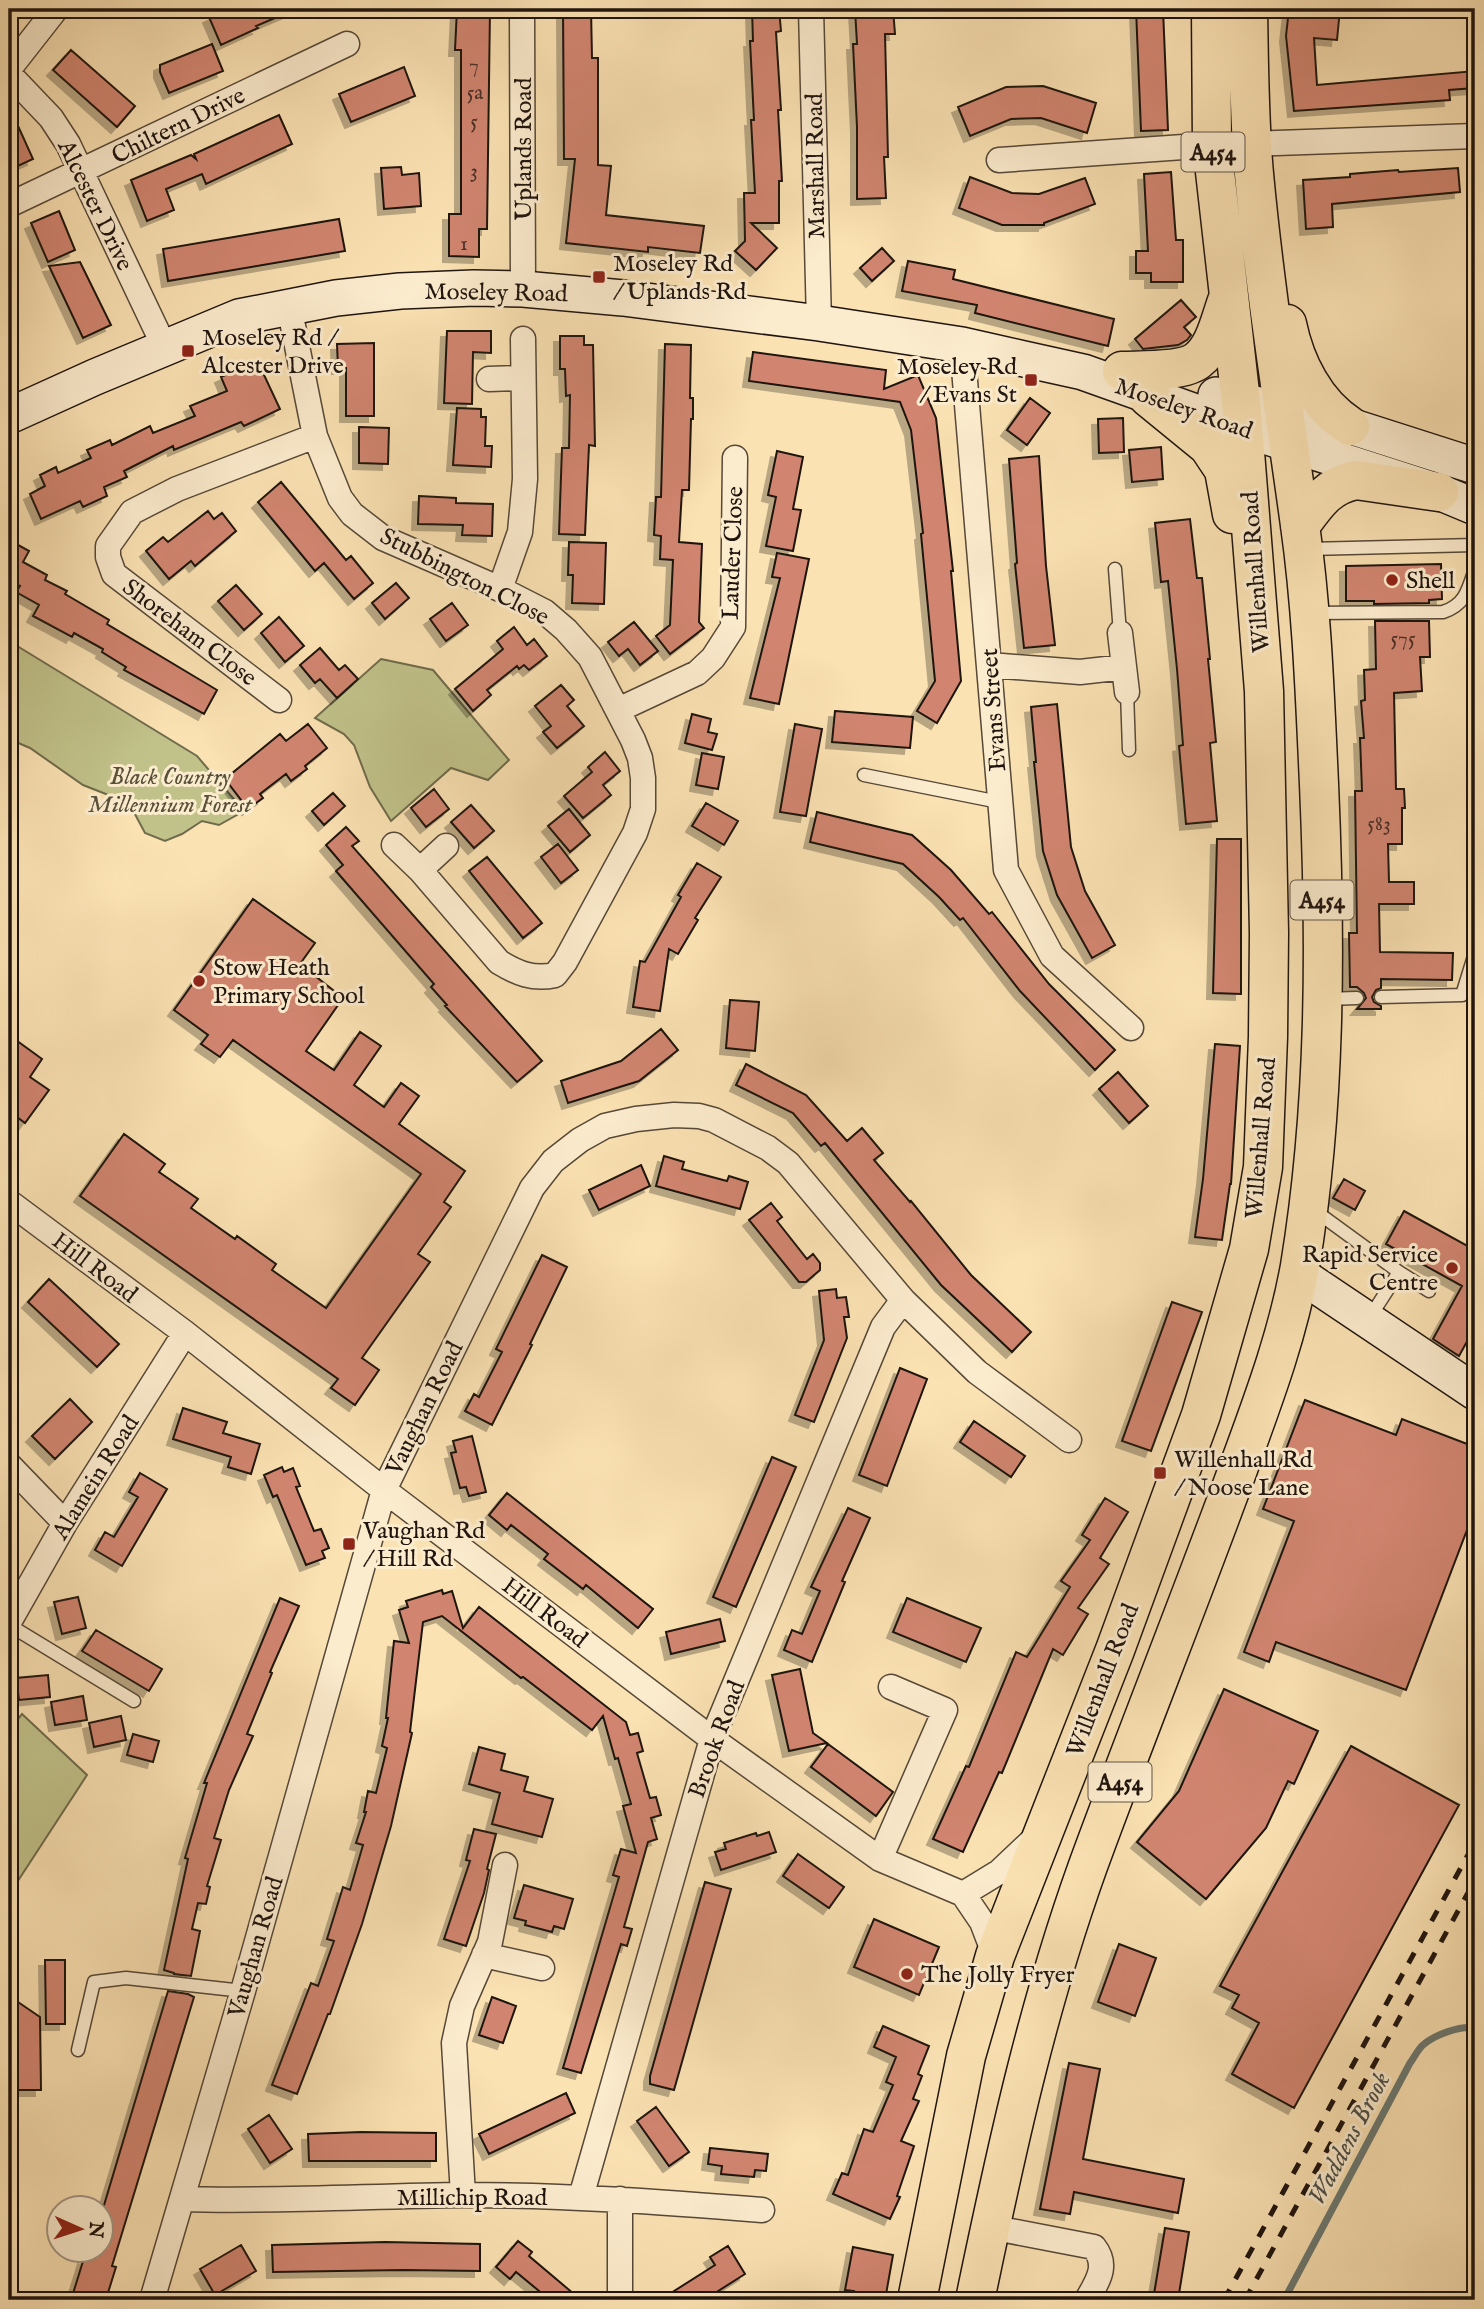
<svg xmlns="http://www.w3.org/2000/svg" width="1484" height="2309" viewBox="0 0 1484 2309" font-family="'IM FELL English',serif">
<defs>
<filter id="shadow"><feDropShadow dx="-6" dy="6" stdDeviation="0" flood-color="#0004"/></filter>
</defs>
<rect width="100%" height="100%" fill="#fbe2b3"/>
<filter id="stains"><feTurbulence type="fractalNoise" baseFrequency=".00286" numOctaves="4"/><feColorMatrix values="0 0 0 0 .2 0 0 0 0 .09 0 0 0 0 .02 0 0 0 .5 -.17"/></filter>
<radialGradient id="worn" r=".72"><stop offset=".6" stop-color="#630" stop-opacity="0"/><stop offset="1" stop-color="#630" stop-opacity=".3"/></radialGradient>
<path fill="#c1c28a" stroke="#706b4c" stroke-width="2" d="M9,641l188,115 47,55 -25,14 -17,-4 -20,13 -17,7 -20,-8 -16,-30 -46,-18 -53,-37 -21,-9z
M381,659l52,11 76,90 -21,20 -37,-12 -60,53 -21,-34 -16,-42 -10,-11 -29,-16z
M22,1714l65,61 -75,115 -3,-3v-157z"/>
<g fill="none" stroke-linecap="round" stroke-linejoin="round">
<path stroke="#6c7972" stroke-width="7" d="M1284,2300l126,-237c4,-5 8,-14 13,-18 11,-10 38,-20 52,-17"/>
</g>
<path fill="#d1856f" stroke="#1f140f" stroke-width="2" filter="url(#shadow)" d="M227,9h69l-40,17 2,2 -37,17 -12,-28z
M457,9h33l-3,220h-8v28l-30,-1v-42h12v-164h-6z
M563,9h28l1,49h6v107l13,1 -5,49 98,11 -4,27 -52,-6v5l-82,-9 9,-84h-11z
M752,9h27l2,22 -5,1 5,78h-3l4,71h-3v42h-28l26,25 -21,22 -21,-19 10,-10 -1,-48h11l-4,-73h3l-4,-79h3z
M855,9h38l2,25h-10l3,123h-4l2,41 -29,1v-72l-4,-83h4z
M1136,9h27l5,121 -27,1z
M1289,9h51l-3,31 -23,-2 3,47 158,-14v17l-26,2 1,10 -156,11 -8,-75z
M212,44l11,27 -54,22 -9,-21v-7z
M71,50l64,56 -18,21 -64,-57z
M404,67l11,29 -64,26 -12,-28z
M1043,86l53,17 -9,30 -46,-15 -30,1 -41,17 -12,-29 48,-20z
M9,106l24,53 -24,11z
M279,115l13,29 -86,40 -4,-10 -36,15 8,21 -27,11 -16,-41 60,-25 5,4 -2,-5z
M401,167l1,8 17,-2 2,33 -37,3 -3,-41z
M1458,168l2,24 -128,12 1,23 -27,2 -3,-49 47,-3v-3l48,-4 1,2z
M1171,172l5,68h7v42h-32v-9h-15v-22h12l-4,-77z
M970,177l42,16 27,1 46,-16 10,26 -51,19v2h-42l-43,-17z
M59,211l16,39 -27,12 -17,-39z
M339,219l6,32 -177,30 -5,-32z
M882,248l12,13 -22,20 -12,-13z
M908,261l47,9 -2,9 161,40 -6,27 -133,-33 2,-8 -75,-14z
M80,262l31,63 -28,13 -34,-72z
M1181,300l15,17 -12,10 7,8 -4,5 -9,5 -35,4 -8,-10z
M447,331h44v22l-18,-1 -1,52 -28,-1z
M560,336h24v9h9l2,101 -6,-1 -4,90 -26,-1 3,-86h7l1,-53 -4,1 -1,-27h-5z
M374,343v73h-28v-48h-8l-1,-24z
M665,344l26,1 -1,53h3v21h-2l-2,71h-7l-3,52 23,2 -3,78 5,6 -34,26 -14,-18 14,-11 3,-65 -13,-1 1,-23 -7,-1 2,-38h5z
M753,352l133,18 -2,19 34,-14 18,43 17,153h-2l10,110 -24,42 -20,-12 18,-30 -14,-147 2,-1 -12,-103 -11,-28 -151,-21z
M257,360l23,49 -36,17 -3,-4 -67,28 -1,-4 -49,25 3,6 -23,10 3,9 -24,11 -3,-6 -39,18 -11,-25 15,-8 -5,-11 16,-8 2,6 33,-15 -4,-8 23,-10 2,5 38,-19 3,7 42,-17 -5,-10 37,-15 -6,-14z
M1030,398l20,15 -23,32 -20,-15z
M457,408l24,1v8h5l-1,29h7l-1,21 -38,-2z
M1123,418l1,34 -25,1 -1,-34z
M359,427l30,1 -1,36 -29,-1z
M1161,447l2,32 -31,3 -3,-32z
M777,451l26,6 -10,52 8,1 -8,41 -27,-5 10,-49 -8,-2z
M1039,456l7,110 9,79 -31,3 -9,-84 2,-1 -8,-104z
M281,482l65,78 5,-4 22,27 -19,16 -30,-36 -9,8 -57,-69z
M419,496l37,2v5l37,1 -1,32 -30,-1 1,-10 -45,-1z
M208,511l6,8 8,-6 14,18 -41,35 -4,-5 -22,18 -23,-28 17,-14 5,5z
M1190,519l7,59h5l8,81h-2l8,83 -6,1 7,78 -31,3 -7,-78 4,-1 -6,-76 -9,-88 -7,1 -6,-59z
M9,540l20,11 -6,11 24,13 -2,5 22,11 -2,3 44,26 -2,4 110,66 -13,24 -80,-44 2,-3 -24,-15 1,-3 -29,-16 -2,4 -39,-21 6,-11 -23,-13 4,-6 -8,-4 -3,7z
M569,542l37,1 -2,61 -32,-1 1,-28h-5z
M777,553l32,6 -30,145 -29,-6 30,-120 -8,-1z
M1441,564l1,35 -13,1v3l-55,1v-3h-28v-35z
M396,583l13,15 -24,21 -13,-16z
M236,585l26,29 -18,16 -26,-29z
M452,603l16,22 -22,16 -16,-22z
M279,617l25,29 -19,16 -24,-29z
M1375,621h54l1,36h-10l2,34 -28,2 2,96h8l1,19h-3v36h-14l1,38h25v22h-35l1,48 73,1 -1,27 -71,-1v9l-5,2 -4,7 2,5 7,4v3h-24l9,-11 -2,-5 -7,-6h-7l-1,-54h8l-2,-142h7l-2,-53h4l-3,-37 4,-1 -1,-30 12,-1z
M634,622l24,29 -18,14 -12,-16 -9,7 -11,-14z
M514,627l13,18 7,-6 13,17 -18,14 -5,-5 -5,4 -2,-3 -30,24 4,5 -18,16 -18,-22 48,-40 -6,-8z
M320,648l19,22 6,-5 13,14 -21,19 -17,-19 -5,4 -15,-18z
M561,685l13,15 -7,6 17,20 -27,22 -14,-16 8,-6 -16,-20z
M1057,704l14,143 14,44 30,54 -23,13 -35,-63 -14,-44 -9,-89h2l-5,-55z
M835,711l78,6 -3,31 -78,-6z
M692,714l19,5 -3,13 9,2 -5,16 -27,-7z
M308,724l19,24 -22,18 2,3 -16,12 -5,-7 -26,20 3,4 -15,11 -23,-30 55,-45 6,7z
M795,724l27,5 -16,87 -26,-4z
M605,752l15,19 -17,14 8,10 -28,23 -19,-22 28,-24 -4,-5z
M702,753l22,4 -6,32 -22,-4z
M434,789l15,20 -23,18 -15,-19z
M333,793l12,13 -21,19 -12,-14z
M706,803l32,18 -14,24 -32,-19z
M471,805l23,26 -20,17 -23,-26z
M569,809l21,26 -20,17 -22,-26z
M817,812l95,23 39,35 38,44 3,-2 57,72 66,66 -20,20 -75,-79 -57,-73 -3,2 -21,-23 -36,-33 -93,-22z
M346,827l13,14 -7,5 190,215 -25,21 -72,-76 2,-1 -16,-18 3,-3 -98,-113 7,-6 -17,-20z
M1217,839h24v155l-28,-1z
M558,844l20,26 -17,13 -20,-26z
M487,857l55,66 -19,15 -54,-67z
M697,863l24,14 -26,41 3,2 -20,34 -9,-5 -9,62 -27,-4 7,-46 5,1 36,-65 -3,-2z
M253,899l62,44 -15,21 43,34 -37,53 28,19 26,-38 21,14 -27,39 30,22 17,-24 18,13 -20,28 66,47 -21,31 7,5 -33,47 12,8 -68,96 17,12 -24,35 -24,-17 7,-9 -258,-183 44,-62 41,30 -6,8 39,27 -7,9 44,31 2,-3 39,28 -4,6 54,38 95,-134 -188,-134 -13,17 -19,-13 7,-9 -34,-25z
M730,1000l29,2 -4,49 -29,-3z
M661,1029l17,21 -39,31 -71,22 -7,-22 60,-20z
M9,1035l33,24 -12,18 19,13 -24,33 -16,-12z
M1215,1044l25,2 -9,138h-1l-8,56 -27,-3 8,-58z
M746,1064l60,31 41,46 15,-13 21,25 -9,7 36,42 1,-1 60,74 60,57 -19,20 -71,-67 -116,-142 -4,3 -28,-33 -57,-28z
M1118,1072l30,34 -19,17 -30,-34z
M664,1156l20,6 -2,7 45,12 2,-5 19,6 -8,27 -84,-23z
M641,1165l9,21 -51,24 -10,-20z
M1344,1179l21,12 -10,19 -22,-12z
M771,1203l11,14 -5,4 30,38 6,-5 7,9v7l-14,12h-7l-50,-62z
M1404,1211l71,39v77l-16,29 -26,-17 29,-53 -76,-42z
M542,1255l25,12 -37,77 2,1 -40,80 -27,-14 9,-17 5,3 23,-45 -6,-3z
M49,1279l70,65 -22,23 -69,-65z
M836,1289l1,9 9,-1 3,20h-5l3,21 -33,84 -19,-7 29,-75 -5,-49z
M1172,1302l30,10 -51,139 -29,-10z
M900,1368l27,11 -40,107 -28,-11z
M70,1399l22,23 -37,37 -23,-23z
M1305,1400l91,35 6,-16 73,28v62l-69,181 -130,-48 -7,20 -25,-10 50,-131 -31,-12z
M183,1408l44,14 -4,11 37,11 -9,30 -23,-7 3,-10 -58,-18z
M974,1421l51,35 -14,21 -51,-35z
M472,1436l14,56 -17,4 -3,-9 -6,1 -9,-35 5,-1 -3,-11z
M772,1457l24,10 -60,140 -23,-10z
M282,1467l2,5 9,-4 7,18 -4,1 18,44 7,-2 8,19 -7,3 3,7 -19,7 -29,-70 -4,2 -9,-22z
M140,1473l27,16 -45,77 -27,-16 10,-18 9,5 24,-40 -9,-5z
M507,1493l146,116 -15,19 -52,-43 -3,4 -39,-30 4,-5 -37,-29 -4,5 -18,-15z
M1105,1498l23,14 -28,46 9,6 -31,44 10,6 -25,41 -10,-6 -51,124 -3,-1 -36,80 -30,-13 33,-73 3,1 47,-115 11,5 43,-70 -9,-6 29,-41 -8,-5z
M848,1508l22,10 -28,63 3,1 -33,80 -28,-12 8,-20 10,4 18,-43 -9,-4z
M442,1590l1,4 9,-3 11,37 16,-21 147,115 4,13 8,-2 5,18 -6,2 13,45 6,-1 5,18 -10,3 6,21 -9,3 -24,85 8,2 -5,17 -6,-2 -40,129 -18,-5 56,-191 -6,-2 8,-26 15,4 -13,-47 8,-2 -13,-46 -3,1 -12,-43 -11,14 -69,-53 -2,1 -79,-62 -19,6 -13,110 2,1 -21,93 -29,98 -32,90h-2l-31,80 -25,-9 39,-102 7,3 16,-45 -7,-2 16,-52 7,3 13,-45 -7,-2 10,-31h-2l4,-21 8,2 11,-45 -5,-2 6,-28h-2l8,-77 15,2 -10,-33 9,-3 -2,-6z
M78,1597l8,31 -24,6 -8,-32z
M280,1598l19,8 -29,66 2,1 -25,61 6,2 -24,54 -15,48 7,2 -14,46 3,1 -4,17 -8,-1 -6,26 8,2 -9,45 -17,-2v-1l-10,-3 24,-111 -3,-1 22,-75h-3z
M907,1598l74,30 -15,34 -73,-30z
M720,1619l5,22 -54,13 -5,-22z
M96,1630l66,39 -13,22 -67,-40z
M800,1669l13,64 14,10 -38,8 -17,-76z
M48,1675l2,22 -31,3 -3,-22z
M1224,1689l94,42 -24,53 -6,-3 -22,47 -60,71 -69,-57 42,-51z
M83,1696l4,24 -32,5 -4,-23z
M121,1716l5,24 -32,7 -5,-24z
M133,1734l26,7 -6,21 -26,-7z
M828,1744l65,48 -17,24 -65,-49z
M1351,1746l108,59 -165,303 -62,-34 27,-51 -27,-15 7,-13 -19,-9z
M479,1747l26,7 -4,16 27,7 -4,14 29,8 -11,38 -50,-13 8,-31 -31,-9z
M474,1829l22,5 -9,35 2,1 -5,23 -18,53 -22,-7 26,-78 -4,-1z
M769,1832l7,20 -55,18 -6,-18 11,-3 -2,-6 32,-10 1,3z
M798,1854l46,33 -15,21 -46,-32z
M705,1882l26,7 -57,201 -24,-6v-8z
M524,1885l49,14 -9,30 -10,-3 -2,6 -27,-7 1,-4 -12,-3z
M874,1919l65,28 -20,48 -65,-28z
M1119,1944l37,14 -21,58 -37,-14z
M45,1960h20v64h-19z
M168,1991l20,3 6,3 -82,269 4,1 -9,29 -8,-3 -2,7h-26l13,-42 3,1 3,-9h12v-38z
M492,1997l24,9 -13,37 -24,-8z
M15,2000l25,17 1,73h-25z
M883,2026l46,20 -11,28 4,2 -9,23 6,2 -18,40 13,5 -17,50 3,1 -10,22 -57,-25 9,-21 6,2 16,-46 9,3 20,-47 -7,-3 10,-25 -22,-10z
M1069,2063l31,6 -17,90 101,20 -6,34 -104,-21 -4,22 -30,-5z
M566,2093l9,20 -86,41 -10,-20z
M656,2107l33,45 -20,14 -32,-45z
M269,2115l23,34 -22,14 -22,-34z
M361,2132l75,1v28h-127l-1,-27z
M710,2148l58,6 -2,17 -11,-1 -1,7 -33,-3 1,-8 -14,-2z
M1165,2228l24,4 -11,68h-25z
M518,2241l14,11 -3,4 52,44h-31l-34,-28 -6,7 -14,-12z
M385,2242l95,2v27l-76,-1 -131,2 -1,-27z
M241,2245l15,26 -41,24 -15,-26z
M728,2246l17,28 -41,26h-44l55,-35 -5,-8z
M853,2247l40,8 -8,45h-33l2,-9 -9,-1z"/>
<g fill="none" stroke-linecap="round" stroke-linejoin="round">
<g stroke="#564838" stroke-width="15">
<path id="lane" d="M1308,549l167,-4
M1115,569l5,64
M1312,613l131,-1c22,-7 25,-22 32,-43
M1127,692l2,58
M864,775l135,27
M1381,997l81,-2 13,-42
M1325,999l32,-1
M1314,1210l85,62
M1370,1317l29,-45 30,19
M9,1625l125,76
M78,2050l16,-68 32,-4 117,13"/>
</g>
<g stroke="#564838" stroke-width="27">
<path id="street" d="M522,9l1,280
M811,9l8,314
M9,69l47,-60
M9,74l42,44 17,26 97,204
M1252,144l223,-8
M999,160l213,-15
M9,205l338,-161
M289,306l26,130 25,62 12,16 31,24 117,51 45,23 21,18 24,27 43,83 7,18 3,20v31l-8,24 -70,129 -10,13c-22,5 -38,-2 -56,-13l-79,-92 -26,-25
M962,345l44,525 46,86 79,72
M489,379l33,-1
M500,589l20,-57 5,-53 -2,-140
M1120,633l7,59
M990,665l90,7 44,-5
M279,700l-165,-126 -6,-17v-11l24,-34 45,-23 138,-53
M618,710l79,-37 16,-15 20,-31 2,-169
M420,870l26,-24
M9,1202l176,131 199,157 328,249 168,120 83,35 19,28 13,34
M9,1465l56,58
M9,1622l56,-99 120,-190
M880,1859l65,-149 -54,-23
M963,1894l36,-22 35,-33
M484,1955l58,13
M463,2195l-9,-152 8,-37 28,-64 15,-77
M581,2197l131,-458 171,-412 20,-27
M182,2199c94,3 188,-3 282,-4 100,0 198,7 298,15
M990,2227l104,20c15,19 3,35 -7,53
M152,2300l91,-309 141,-501 148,-302 21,-27 27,-21 25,-14 31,-7 38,-4 25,1 15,4 54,28 20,15 115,137 74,72 92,68
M620,2300v-101"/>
</g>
<g stroke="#1f140f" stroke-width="38">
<path id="secondary" d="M1216,395l134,31 125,40
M9,416l86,-39 144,-60 97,-19 64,-7 74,-3 49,1 100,9 196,25 143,22 62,14 59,13 160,57 196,63 36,15
M1299,1274l176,118"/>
</g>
<g stroke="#1f140f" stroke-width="41">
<path id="highway" d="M1287,324c8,39 28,80 63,102
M1122,371c19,-1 62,1 76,-11 17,-13 22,-40 29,-59
M1148,397l60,49 16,24 8,44
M1300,526c16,-22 28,-41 56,-46l83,12
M917,2300l49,-244 29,-100 120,-306 86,-235 48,-166 14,-82 5,-130 1,-104 -5,-242 -23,-289 -29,-257 -1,-136
M975,2300c32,-154 65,-307 121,-456 45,-121 93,-242 138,-364 25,-69 53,-140 66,-214 26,-159 26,-322 19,-482 -4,-86 -7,-174 -19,-259 -16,-117 -35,-233 -46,-351 -5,-55 -5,-110 -6,-165"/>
</g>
<use href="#lane" stroke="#fcecce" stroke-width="12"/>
<use href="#street" stroke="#fcecce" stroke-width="24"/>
<use href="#secondary" stroke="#fcecce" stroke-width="35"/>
<use href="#highway" stroke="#fbe2b3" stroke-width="38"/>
<path stroke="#1f140f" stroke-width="5" stroke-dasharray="12 12" stroke-linecap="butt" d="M1224,2300l251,-458
M1245,2300l230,-420"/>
</g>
<g fill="#8f2418" stroke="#fcecce" stroke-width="2.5">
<rect x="592" y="270" width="14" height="14" rx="3.5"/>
<rect x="181" y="344" width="14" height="14" rx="3.5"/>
<rect x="1024" y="373" width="14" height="14" rx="3.5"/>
<circle cx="1392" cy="580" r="7"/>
<circle cx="199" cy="981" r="7"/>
<circle cx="1452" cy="1268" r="7"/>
<rect x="1153" y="1466" width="14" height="14" rx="3.5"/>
<rect x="342" y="1537" width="14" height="14" rx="3.5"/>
<circle cx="907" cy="1974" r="7"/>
</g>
<g text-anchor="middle" stroke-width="6" stroke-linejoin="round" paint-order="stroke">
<g font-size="21" fill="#4c3027">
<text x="474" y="72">7</text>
<text x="475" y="99">5a</text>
<text x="474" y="128">5</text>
<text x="474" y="177">3</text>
<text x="464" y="250">1</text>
<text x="1403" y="645">575</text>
<text x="1379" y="830">583</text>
</g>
<g fill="#fcecce" stroke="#615548" stroke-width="2">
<rect x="1181.5" y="132.5" width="63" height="39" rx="5"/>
<rect x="1290.5" y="880.5" width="63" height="39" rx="5"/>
<rect x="1088.5" y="1762.5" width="63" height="39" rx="5"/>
</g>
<g font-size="23" font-weight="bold" fill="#1f140f">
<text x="1213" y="160">A454</text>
<text x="1322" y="908">A454</text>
<text x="1120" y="1790">A454</text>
</g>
<g font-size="24" fill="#1f140f" stroke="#fcecce">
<text transform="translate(178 125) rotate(-26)" y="8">Chiltern Drive</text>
<text transform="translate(523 149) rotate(-90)" y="8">Uplands Road</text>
<text transform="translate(815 166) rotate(-91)" y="8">Marshall Road</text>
<text transform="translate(96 205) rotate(64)" y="8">Alcester Drive</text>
<text transform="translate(496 292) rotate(1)" y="8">Moseley Road</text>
<text transform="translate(1184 408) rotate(19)" y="8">Moseley Road</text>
<text transform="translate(732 553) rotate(-88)" y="8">Lauder Close</text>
<text transform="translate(1255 572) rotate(-94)" y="8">Willenhall Road</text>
<text transform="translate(465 576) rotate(27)" y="8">Stubbington Close</text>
<text transform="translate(190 632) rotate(37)" y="8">Shoreham Close</text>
<text transform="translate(993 710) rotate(-94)" y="8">Evans Street</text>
<text transform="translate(1260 1138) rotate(-85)" y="8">Willenhall Road</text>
<text transform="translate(95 1267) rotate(37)" y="8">Hill Road</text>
<text transform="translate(424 1408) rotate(-64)" y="8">Vaughan Road</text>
<text transform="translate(95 1477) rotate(-58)" y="8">Alamein Road</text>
<text transform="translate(545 1612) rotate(37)" y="8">Hill Road</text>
<text transform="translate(1102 1680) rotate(-69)" y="8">Willenhall Road</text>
<text transform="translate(716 1739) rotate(-70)" y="8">Brook Road</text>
<text transform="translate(255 1947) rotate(-74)" y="8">Vaughan Road</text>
<text x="472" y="2205">Millichip Road</text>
</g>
<g font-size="24" fill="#1f140f" stroke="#fcecce" text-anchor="start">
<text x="613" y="271">Moseley Rd<tspan x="613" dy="28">/ Uplands Rd</tspan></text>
<text x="202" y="345">Moseley Rd /<tspan x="202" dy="28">Alcester Drive</tspan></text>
<text x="1017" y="374" text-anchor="end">Moseley Rd<tspan x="1017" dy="28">/ Evans St</tspan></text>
<text x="1406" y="588">Shell</text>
<text x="213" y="975">Stow Heath<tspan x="213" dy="28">Primary School</tspan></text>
<text x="1438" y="1262" text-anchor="end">Rapid Service<tspan x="1438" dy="28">Centre</tspan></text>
<text x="1174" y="1467">Willenhall Rd<tspan x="1174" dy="28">/ Noose Lane</tspan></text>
<text x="363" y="1538">Vaughan Rd<tspan x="363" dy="28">/ Hill Rd</tspan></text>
<text x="921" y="1982">The Jolly Fryer</text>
</g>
<g font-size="24" font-style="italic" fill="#58513a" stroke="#fcecce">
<text x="170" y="784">Black Country<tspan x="170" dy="28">Millennium Forest</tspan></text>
</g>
<g font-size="26" font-style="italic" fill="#4c4f49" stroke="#fcecce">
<text transform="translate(1348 2138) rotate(-62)" y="9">Waddens Brook</text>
</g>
</g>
<rect width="1484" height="2309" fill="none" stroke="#fbe2b3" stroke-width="35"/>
<rect x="10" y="10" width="1463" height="2288" fill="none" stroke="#1f140f" stroke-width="3.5"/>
<rect x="18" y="18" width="1449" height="2274" fill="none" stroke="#1f140f" stroke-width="2"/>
<g transform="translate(80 2229) rotate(93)"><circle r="33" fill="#fcecce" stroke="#a49682" stroke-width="2"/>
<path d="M0-5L12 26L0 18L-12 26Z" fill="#8f2418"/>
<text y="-10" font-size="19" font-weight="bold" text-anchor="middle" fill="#1f140f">N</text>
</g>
<rect width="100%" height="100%" filter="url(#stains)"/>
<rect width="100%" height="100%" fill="url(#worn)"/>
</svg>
